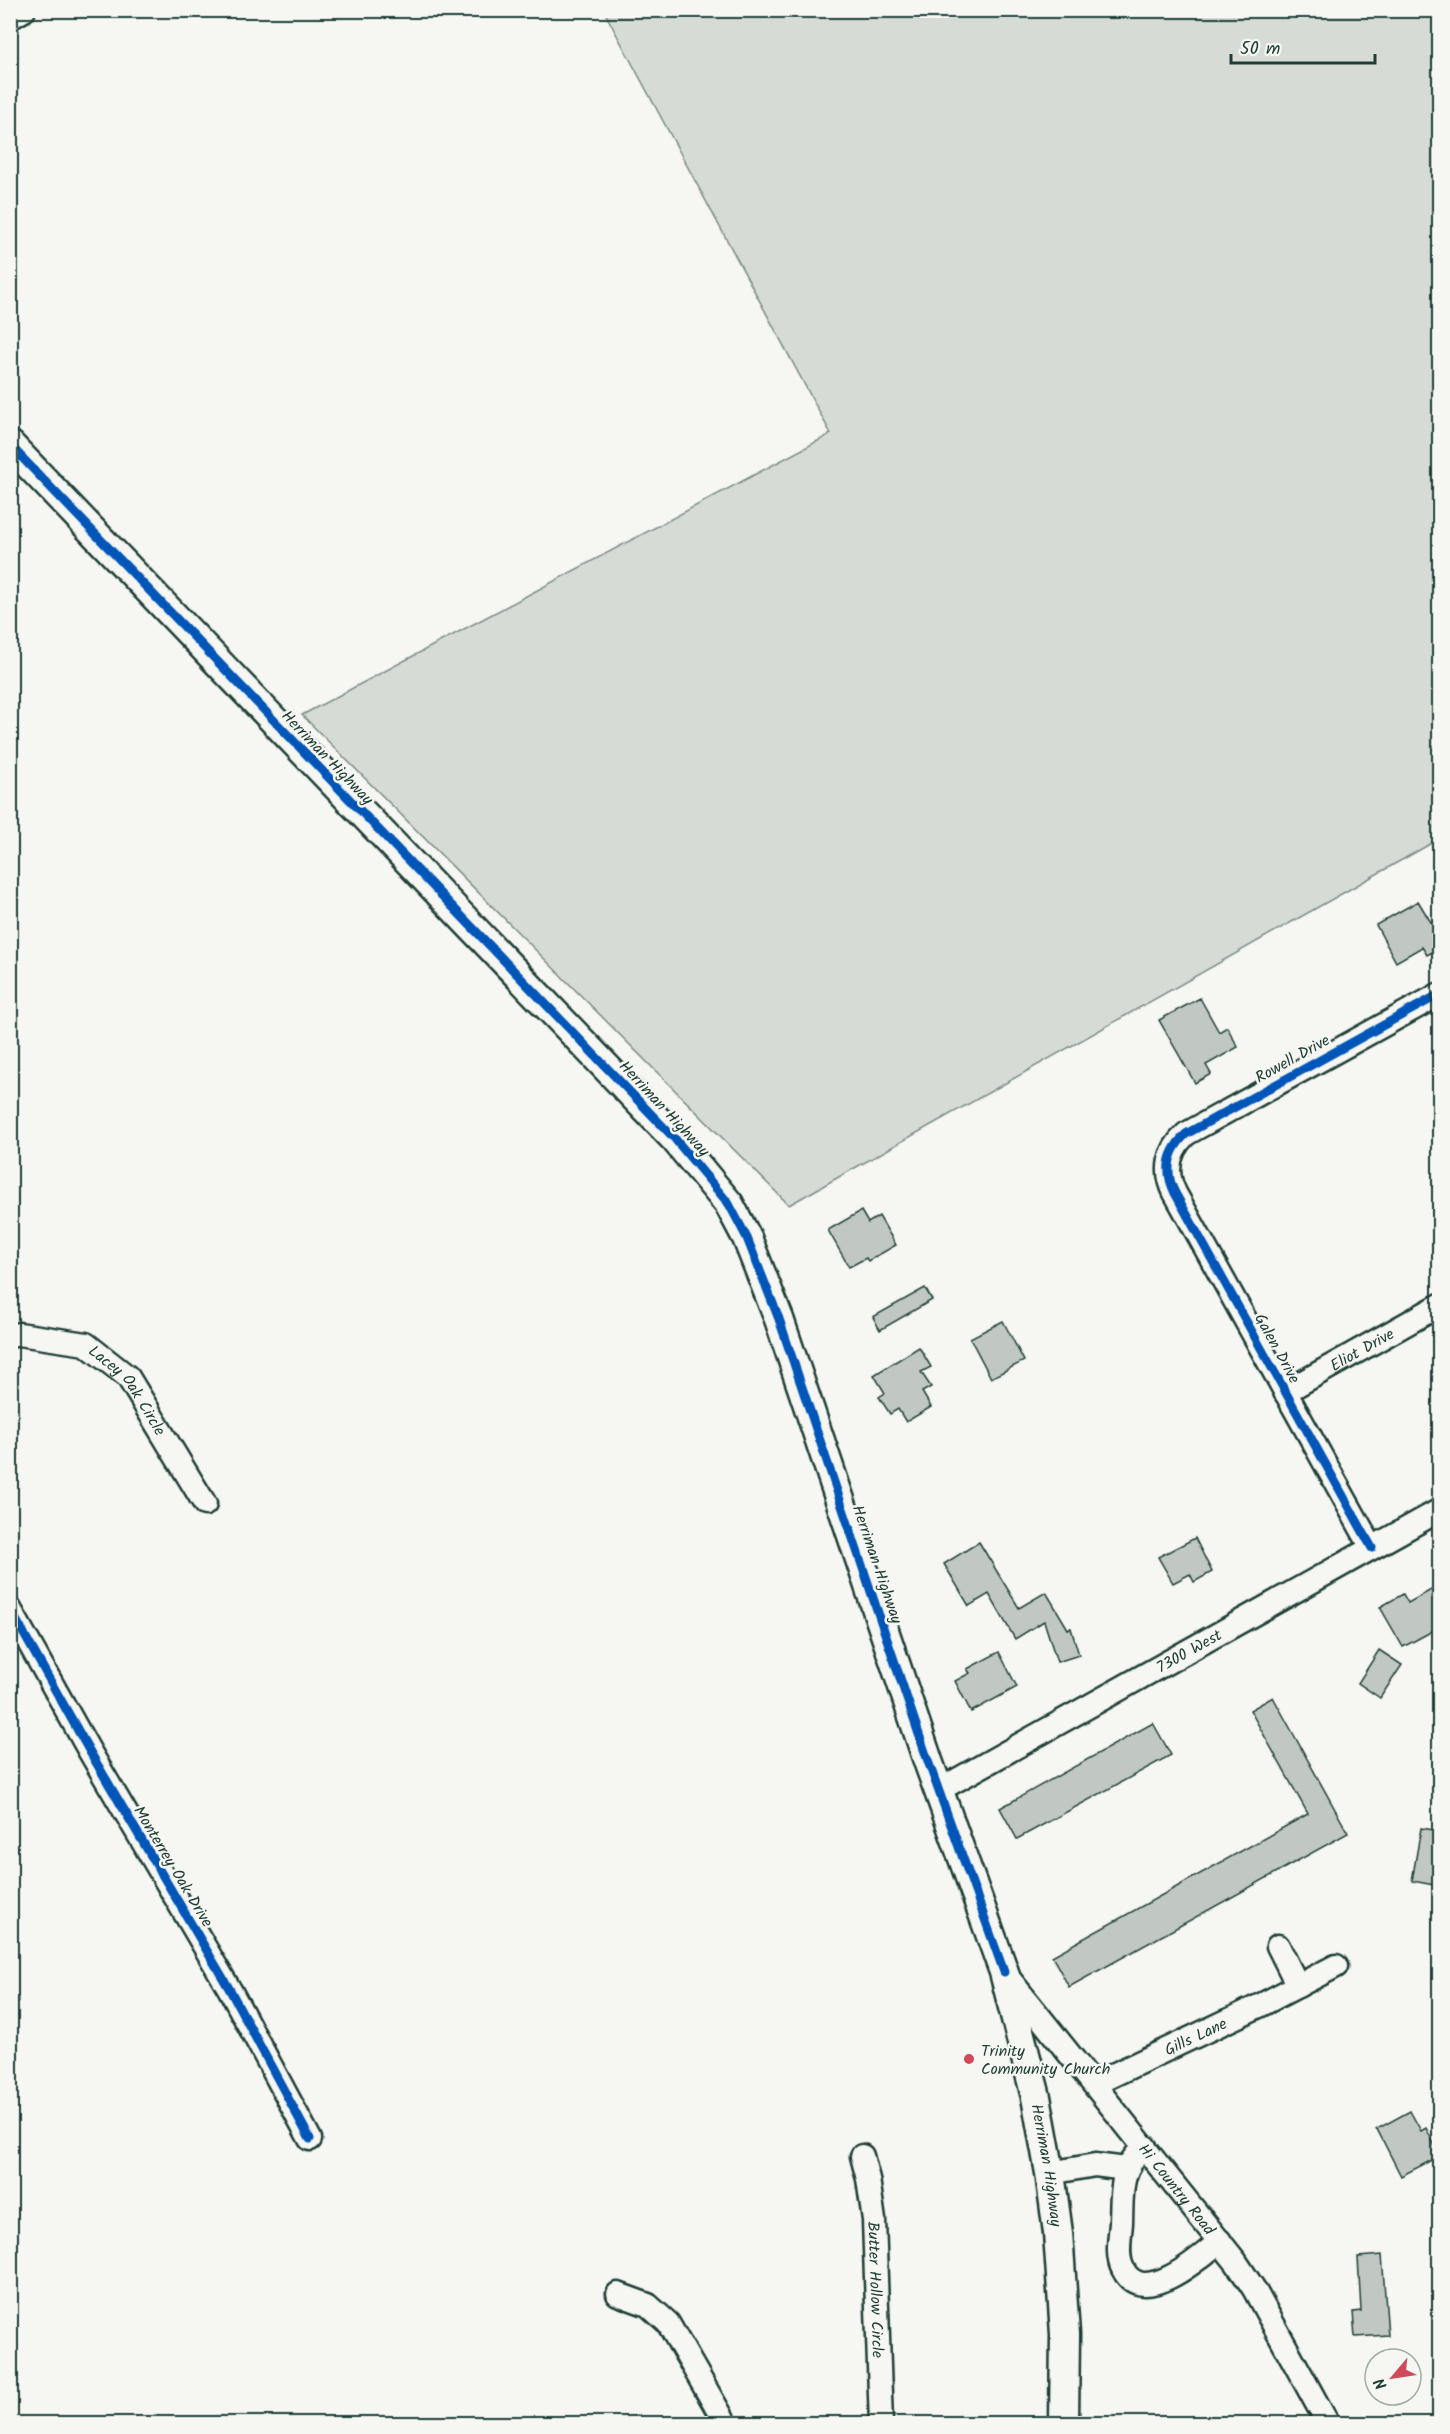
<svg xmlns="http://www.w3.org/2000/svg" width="1450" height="2434" viewBox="0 0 1450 2434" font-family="Kalam,sans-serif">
<rect width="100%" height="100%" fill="#f6f6f2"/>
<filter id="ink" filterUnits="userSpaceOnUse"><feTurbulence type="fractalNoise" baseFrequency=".0167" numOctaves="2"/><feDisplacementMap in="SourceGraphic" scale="12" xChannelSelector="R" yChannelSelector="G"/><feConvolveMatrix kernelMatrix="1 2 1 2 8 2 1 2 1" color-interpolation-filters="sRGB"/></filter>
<g filter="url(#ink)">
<path fill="#d6dbd6" stroke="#7a8c85" stroke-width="1.5" d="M604,11h835v828l-650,366 -487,-490 529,-281z"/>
<path fill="#c1c8c3" stroke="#1f3d34" stroke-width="1.5" d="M1418,901l14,23 8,-4v28l-13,7 -5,-8 -26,15 -20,-37z
M1200,998l19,34 8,-5 11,20 -32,18 5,9 -16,9 -36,-63z
M861,1211l7,12 11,-7 17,29 -28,16 -2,-3 -17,9 -21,-37z
M925,1288l7,12 -52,30 -7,-13z
M1003,1321l21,40 -33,17 -21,-40z
M919,1347l12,20 -10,5 10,15 -9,5 9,15 -25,15 -8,-13 -8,5 -11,-17 6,-4 -11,-18z
M1195,1538l17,34 -18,10 -4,-8 -17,9 -15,-26z
M979,1542l40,66 27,-16 22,37 3,-1 8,27 -22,7 -13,-41 -29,18 -26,-45 -20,12 -25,-42z
M1440,1585v42l-37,20 -23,-40 23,-13 5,9z
M1379,1650l23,15 -22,33 -22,-15z
M999,1652l18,35 -46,25 -16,-31 15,-8 -3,-4z
M1273,1697l75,136 -279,154 -17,-31 256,-142 -58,-104z
M1153,1723l18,32 -154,84 -17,-31z
M1421,1828l19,3v55l-28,-5z
M1410,2111l11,20 5,-3 14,28 -39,20 -24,-47z
M1382,2255l6,80 -33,2 -2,-25 8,-1 -3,-54z"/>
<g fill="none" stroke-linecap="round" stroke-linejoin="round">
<g stroke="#1f3d34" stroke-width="27">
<g id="minor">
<path d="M10,18l14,-8"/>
<path id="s1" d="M10,1336l9,-2 67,10 42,33 77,127"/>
<path id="s2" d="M1285,1392l155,-87"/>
<path d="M1372,1548l-197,-355c-11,-22 -7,-42 11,-59l254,-140"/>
<path d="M10,1609l80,143 140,238 80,149"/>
<path id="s3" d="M939,1790l501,-280"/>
<path d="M1278,1946l20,40"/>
<path id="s4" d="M1006,1975l230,287 18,27 74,135"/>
<path id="s5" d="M1094,2084l167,-79 75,-39"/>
<path d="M1145,2147c-26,20 -23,46 -24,76 -1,14 -5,33 2,46 19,40 77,-11 97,-28"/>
<path id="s6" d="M862,2156l6,23 6,41 7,204"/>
<path d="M1050,2173l45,-8 31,4"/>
<path d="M618,2294l30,11 20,18 58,101"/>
</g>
</g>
<g stroke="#1f3d34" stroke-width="33">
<g id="major">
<path id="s7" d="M10,445l665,694 54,65 18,34 32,81 149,442 76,211 32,125 14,76 8,60 7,101 -1,90"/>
</g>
</g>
<use href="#minor" stroke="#f6f6f2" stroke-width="22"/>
<use href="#major" stroke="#f6f6f2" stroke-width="28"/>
<g stroke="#f6f6f2" stroke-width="13">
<path id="cycleway" d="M10,445l665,694 54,65 18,34 32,81 149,442 76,211
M1372,1548l-197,-355c-11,-22 -7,-42 11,-59l254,-140
M10,1609l80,143 140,238 80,149"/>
</g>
<use href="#cycleway" stroke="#0057b8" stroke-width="9"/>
</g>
</g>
<circle fill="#d1495b" stroke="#f6f6f2" stroke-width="2" cx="969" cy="2059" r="6"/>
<g text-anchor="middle" stroke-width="5" stroke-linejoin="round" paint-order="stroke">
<g font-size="16" fill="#1f3d34" stroke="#f6f6f2">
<text transform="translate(328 757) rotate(46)" y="6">Herriman Highway</text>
<text transform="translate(1292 1058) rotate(-29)" y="6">Rowell Drive</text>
<text transform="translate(665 1108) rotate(47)" y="6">Herriman Highway</text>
<text transform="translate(1278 1348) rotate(61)" y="6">Galen Drive</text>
<text dy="6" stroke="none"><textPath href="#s2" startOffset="88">Eliot Drive</textPath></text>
<text dy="6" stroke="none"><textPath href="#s1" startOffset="140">Lacey Oak Circle</textPath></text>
<text transform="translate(878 1564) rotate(71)" y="6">Herriman Highway</text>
<text dy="6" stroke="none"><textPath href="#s3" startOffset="286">7300 West</textPath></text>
<text transform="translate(174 1866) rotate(59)" y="6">Monterrey Oak Drive</text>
<text dy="6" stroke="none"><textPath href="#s5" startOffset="112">Gills Lane</textPath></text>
<text dy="6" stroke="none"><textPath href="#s7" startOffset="2060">Herriman Highway</textPath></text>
<text dy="6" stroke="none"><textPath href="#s4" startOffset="274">Hi Country Road</textPath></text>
<text dy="6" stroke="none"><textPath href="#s6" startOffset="135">Butter Hollow Circle</textPath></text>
</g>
<g font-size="16" fill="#1f3d34" stroke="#f6f6f2" text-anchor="start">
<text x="981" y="2056">Trinity<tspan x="981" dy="18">Community Church</tspan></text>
</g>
</g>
<rect width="1450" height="2434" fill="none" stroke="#f6f6f2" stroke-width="36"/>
<rect x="18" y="18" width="1414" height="2398" fill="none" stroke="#1f3d34" stroke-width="2" filter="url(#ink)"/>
<g transform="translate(1393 2377) rotate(241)"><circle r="28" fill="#f6f6f2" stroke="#a0aca6" stroke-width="1.5"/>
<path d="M0-4.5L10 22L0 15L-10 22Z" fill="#d1495b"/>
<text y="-9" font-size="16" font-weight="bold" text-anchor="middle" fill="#1f3d34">N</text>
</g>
<path d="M1231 54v9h144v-9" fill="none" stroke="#1f3d34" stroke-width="3"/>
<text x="1240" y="54" font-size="18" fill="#1f3d34" stroke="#f6f6f2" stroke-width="4.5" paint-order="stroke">50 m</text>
</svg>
